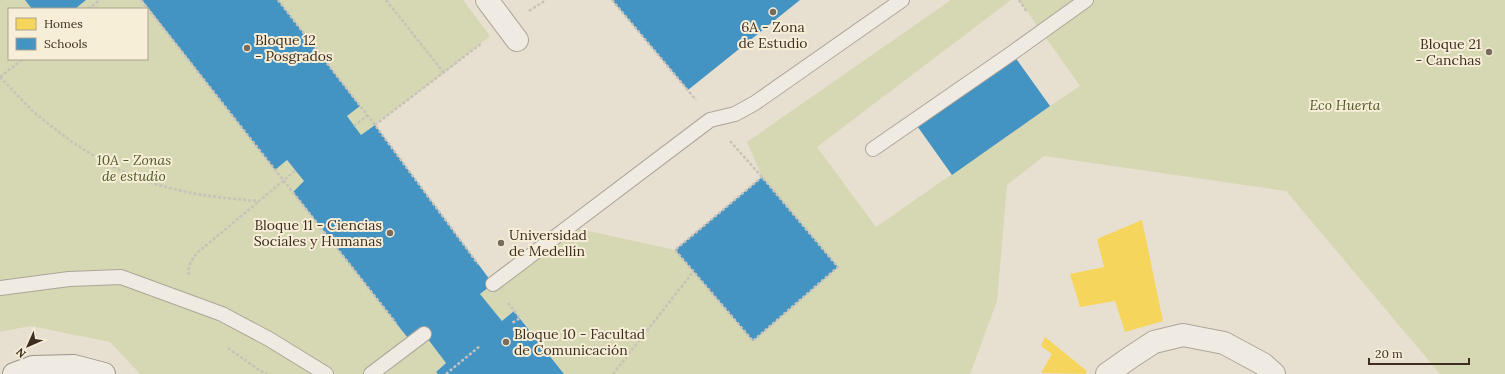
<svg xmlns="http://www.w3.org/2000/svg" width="1505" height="374" viewBox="0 0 1505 374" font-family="Lora,serif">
<rect width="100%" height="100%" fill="#e7e0d1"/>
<path fill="#d6d7b3" d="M0,0h25l7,9h-23v50h138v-50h-72l11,-9h56l133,170 12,-10 17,21 -11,11 118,150 13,-8 22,29 -10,8 2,3h-298l-30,-32 -80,-16 -30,6z
M278,0h185l27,36 -46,37 -83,62 -14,-19 13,-10z
M951,0h60l-194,147 59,80 168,-117 36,-24 -61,-86h486v374h-65l-154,-183 -242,-35 -37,29 -10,116 -27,73h-406l-49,-63 -13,10 -22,-27 90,-67 105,23 78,91 85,-74 -76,-90 -15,-35z"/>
<path fill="#f6d55c" d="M1142,220l21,101 -38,11 -10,-31 -35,6 -10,-33 34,-7 -7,-28z
M1045,337l42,34 -2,3 -44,-1 11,-19 -11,-8z"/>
<path fill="#4393c3" d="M25,0h61l-11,9h-43z
M142,0h136l82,106 -13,10 14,19 14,-10 118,159 -13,10 22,27 12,-10 50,63h-126l-2,-2 10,-9 -22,-29 -13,8 -118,-150 11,-11 -17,-21 -12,10z
M612,0h188l-112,90z
M1012,53l38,53 -98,69 -37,-52z
M762,177l76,90 -85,74 -78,-91z"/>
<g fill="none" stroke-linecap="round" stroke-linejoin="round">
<g stroke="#ada599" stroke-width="16">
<path id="lane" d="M873,149l139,-96 74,-53
M493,284l217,-164 25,-6 20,-11 147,-103
M0,288l69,-9 52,-2 101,37 47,25 57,35
M371,374l53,-40"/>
</g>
<g stroke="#ada599" stroke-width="24">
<path id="street" d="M487,0l30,40
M1107,374l24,-17 23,-15 29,-7 41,8 39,21 11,10"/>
</g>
<g stroke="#9c958a" stroke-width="24">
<path id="secondary" d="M14,374l19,-7 41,-1 30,8"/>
</g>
<path stroke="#c8c2b9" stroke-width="2.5" stroke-dasharray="3 2" stroke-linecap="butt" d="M141,0l255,323
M278,0l97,125 103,139
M386,0l58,73
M612,0l84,100
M1019,0l8,12
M88,9l12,-9
M529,11l17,-11
M0,77c15,15 29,32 46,45 27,22 58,42 90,55 39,16 82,21 123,24l36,-30
M0,77l23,-18
M375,125l107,-82
M354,126l14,-11
M730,141l32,36 76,90 -85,74 -78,-91 87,-73
M189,275c-2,-9 3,-15 8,-22l61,-51
M508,303l12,15 -8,5
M228,348l31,22 8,4
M446,374l34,-28
M613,374l80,-102"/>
<use href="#lane" stroke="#efebe3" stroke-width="14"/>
<use href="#street" stroke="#efebe3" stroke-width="22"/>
<use href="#secondary" stroke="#efebe3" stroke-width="22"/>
</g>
<g fill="#786c5e" stroke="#f7eed8" stroke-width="1.5">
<circle cx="773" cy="12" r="4"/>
<circle cx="247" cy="48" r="4"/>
<circle cx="1489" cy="52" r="4"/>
<circle cx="390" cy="233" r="4"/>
<circle cx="501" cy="243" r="4"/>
<circle cx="506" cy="342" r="4"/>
</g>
<g text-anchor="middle" stroke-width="4" stroke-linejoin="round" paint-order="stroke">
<g font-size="14" fill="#3d2e20" stroke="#f7eed8" text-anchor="start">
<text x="773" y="32" text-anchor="middle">6A - Zona<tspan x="773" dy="16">de Estudio</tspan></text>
<text x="255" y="45">Bloque 12<tspan x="255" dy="16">- Posgrados</tspan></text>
<text x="1481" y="49" text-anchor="end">Bloque 21<tspan x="1481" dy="16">- Canchas</tspan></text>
<text x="382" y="230" text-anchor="end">Bloque 11 - Ciencias<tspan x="382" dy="16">Sociales y Humanas</tspan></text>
<text x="509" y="240">Universidad<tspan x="509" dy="16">de Medellín</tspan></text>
<text x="514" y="339">Bloque 10 - Facultad<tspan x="514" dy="16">de Comunicación</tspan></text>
</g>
<g font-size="14" font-style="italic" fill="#4d5a26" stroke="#f7eed8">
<text x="1345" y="110">Eco Huerta</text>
<text x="134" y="165">10A - Zonas<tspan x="134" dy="16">de estudio</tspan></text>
</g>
</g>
<rect x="8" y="8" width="140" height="52" fill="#f7eed8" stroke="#ada18e"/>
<rect x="16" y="18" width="20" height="12" fill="#f6d55c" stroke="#ada18e"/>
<text x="44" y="28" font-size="12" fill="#3d2e20">Homes</text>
<rect x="16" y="38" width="20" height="12" fill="#4393c3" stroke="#ada18e"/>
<text x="44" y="48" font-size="12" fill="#3d2e20">Schools</text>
<g transform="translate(28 346) rotate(225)" stroke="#f7eed8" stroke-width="3" paint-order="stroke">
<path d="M0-3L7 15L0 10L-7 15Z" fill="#3d2e20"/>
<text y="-6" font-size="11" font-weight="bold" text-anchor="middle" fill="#3d2e20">N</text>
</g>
<path d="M1369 358v6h100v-6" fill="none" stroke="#3d2e20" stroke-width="2"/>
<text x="1375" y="358" font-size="12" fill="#3d2e20" stroke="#f7eed8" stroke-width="3" paint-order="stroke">20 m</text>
</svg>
